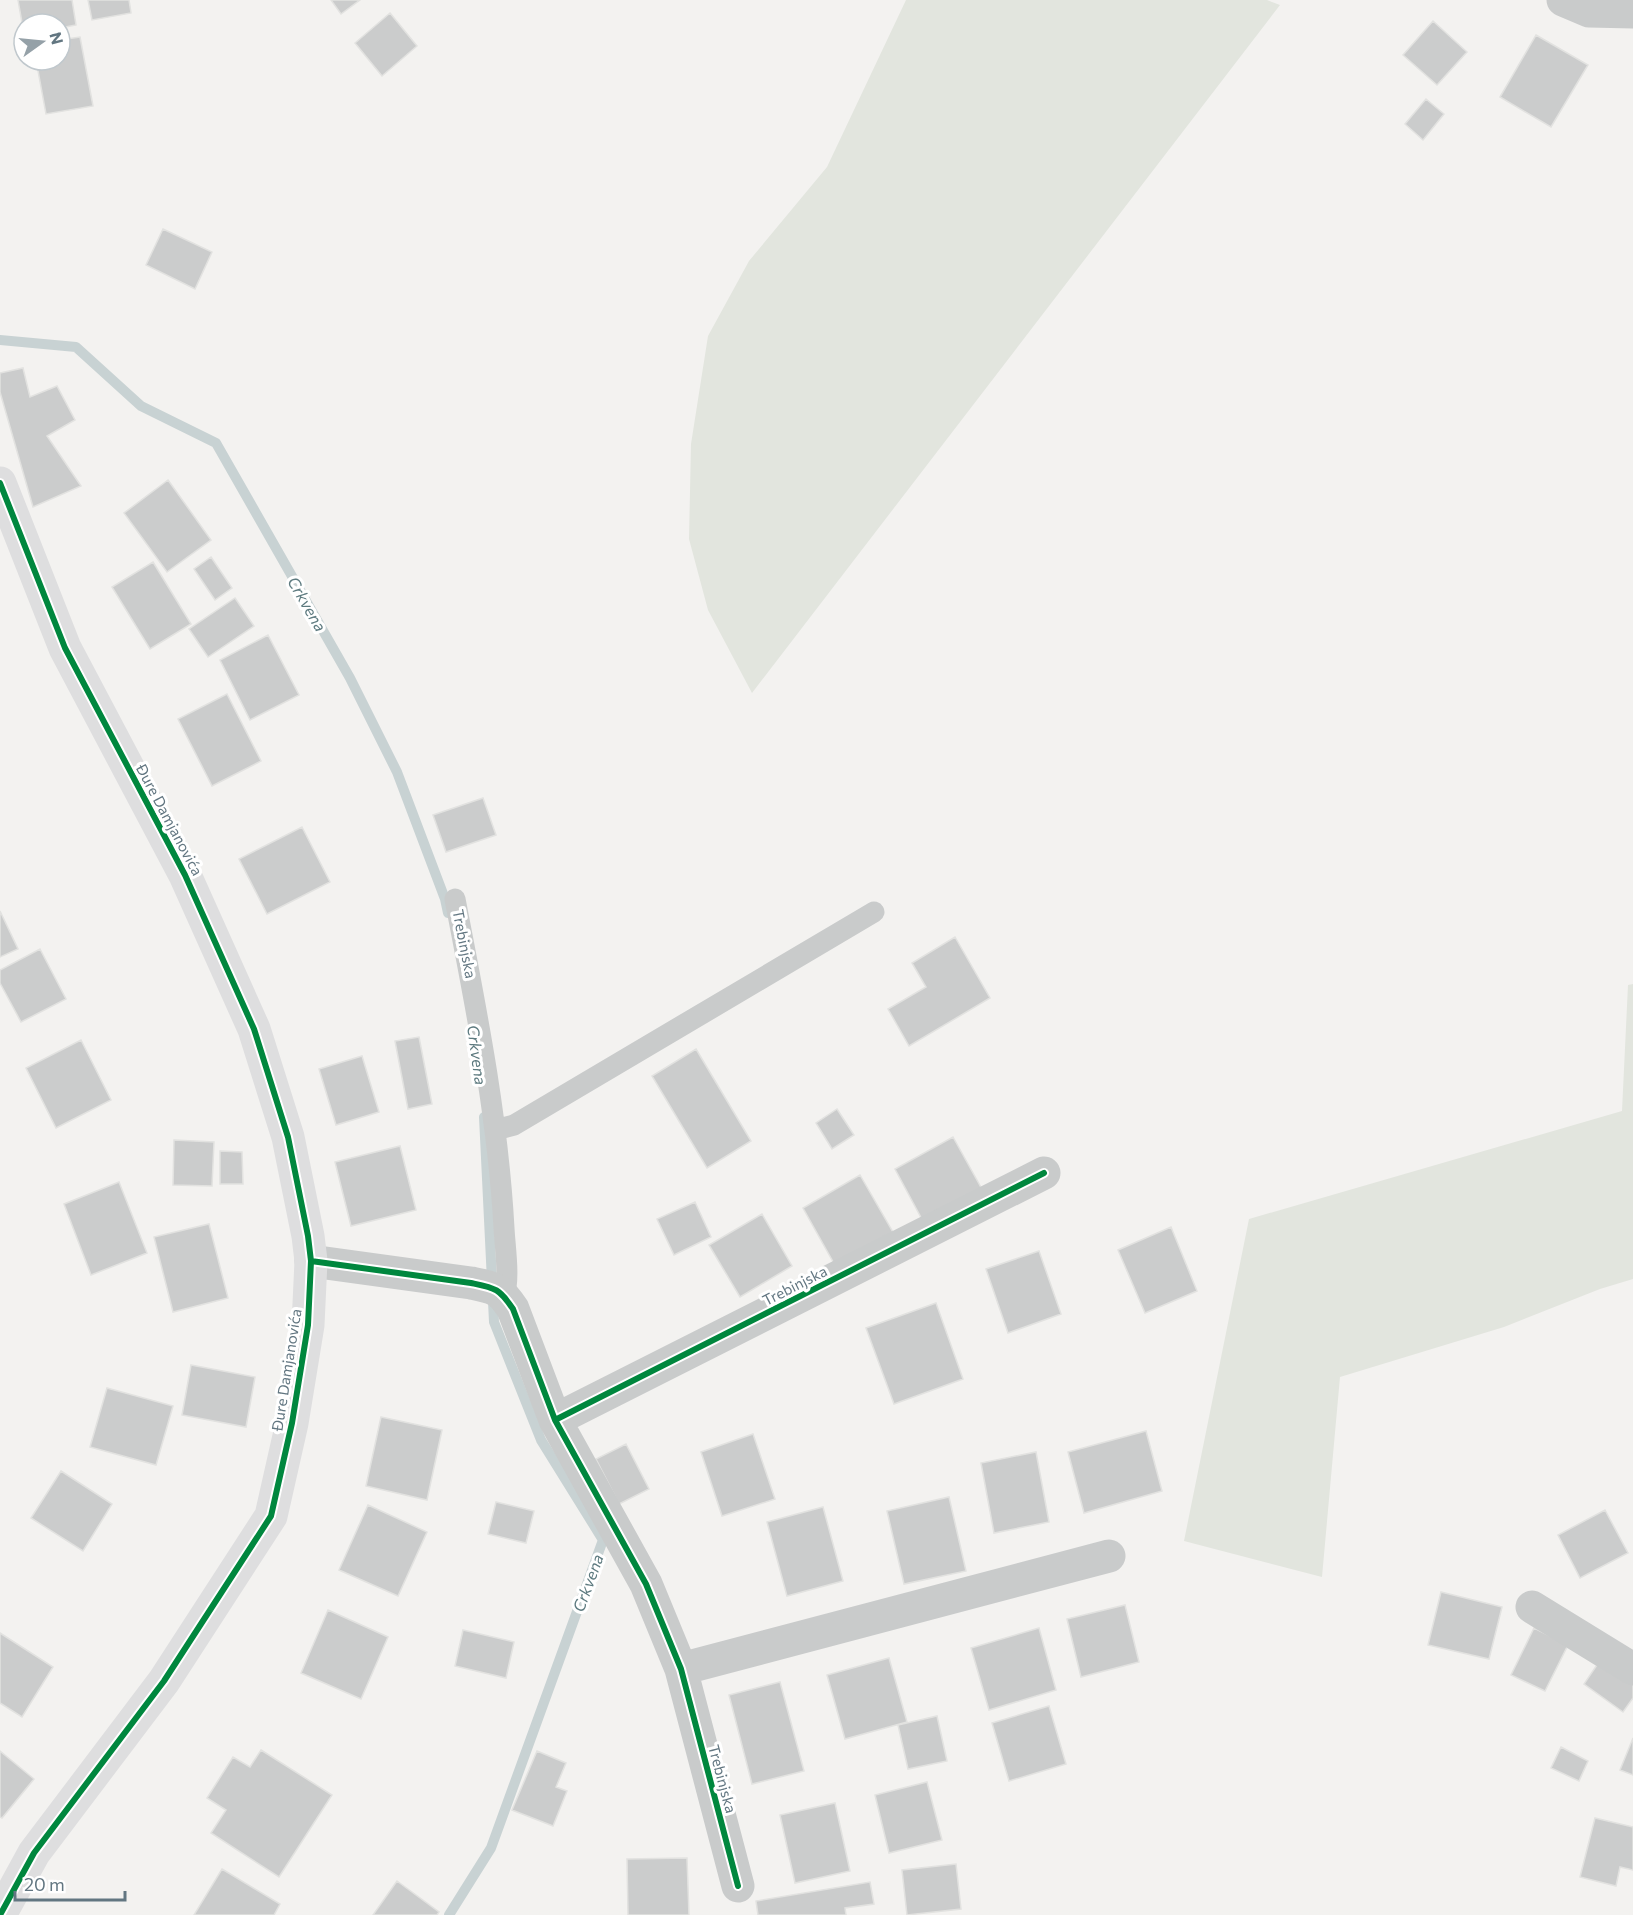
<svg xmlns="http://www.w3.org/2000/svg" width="1633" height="1915" viewBox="0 0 1633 1915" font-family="Commissioner,sans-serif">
<rect width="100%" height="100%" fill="#f3f2f0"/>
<path fill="#e2e5de" d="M906,0h361l13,5 -528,688 -44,-83 -19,-71 2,-95 17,-108 41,-75 78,-94z
M1633,984v295l-33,10 -96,38 -164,50 -18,200 -138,-36 65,-322 373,-108 6,-126z"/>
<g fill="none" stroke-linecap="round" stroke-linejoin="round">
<path stroke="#c8d2d3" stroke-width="10" d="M0,340l76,7 65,59 75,37 134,235 47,94 48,127 3,14
M449,1915l42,-67 112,-308 -62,-100 -47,-118 -10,-205"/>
</g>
<path fill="#cbcccc" stroke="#e2e2e0" stroke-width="1.5" d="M18,0h54l4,25 -16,3v-4h-36v10z
M88,0h41l2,13 -39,7z
M331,0h29l-19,14z
M390,13l27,33 -35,30 -27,-33z
M1433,21l34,31 -30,33 -34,-30z
M1536,35l52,30 -37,62 -51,-30z
M80,37l13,69 -47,8 -10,-54h24v-20z
M1426,99l18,15 -21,26 -18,-16z
M163,229l49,23 -17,37 -49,-24z
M23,368l7,29 27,-11 18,34 -28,16 34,50 -48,21 -33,-115v-19z
M168,480l43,60 -44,32 -43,-59z
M211,557l21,31 -17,12 -21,-31z
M153,562l38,62 -41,25 -38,-62z
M235,598l19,28 -46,31 -19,-28z
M268,635l31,60 -49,25 -30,-60z
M227,694l34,67 -49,25 -34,-67z
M483,798l13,37 -50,17 -13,-37z
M302,827l28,55 -63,32 -28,-55z
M0,911l18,38 -18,8z
M955,937l35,61 -81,48 -21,-37 38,-22 -14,-24z
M40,949l26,50 -45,23 -21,-39v-13z
M419,1037l13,67 -24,5 -13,-68z
M81,1040l30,60 -55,28 -30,-60z
M696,1049l55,92 -44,27 -55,-92z
M362,1056l17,56 -43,13 -17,-56z
M837,1109l17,26 -22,14 -16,-26z
M953,1137l30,54 -59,32 -29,-54z
M174,1140l40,2 -2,44 -39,-1z
M400,1146l16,64 -65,16 -16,-64z
M220,1151l22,1 1,32h-23z
M860,1175l34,59 -58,33 -33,-59z
M119,1182l28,71 -56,22 -27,-71z
M695,1202l16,35 -37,18 -17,-36z
M762,1214l30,52 -52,31 -31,-52z
M209,1224l19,74 -55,14 -19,-75z
M1171,1227l26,64 -52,22 -27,-63z
M1039,1251l22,63 -53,19 -22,-64z
M936,1303l27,76 -69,25 -28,-76z
M191,1365l64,12 -9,50 -64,-12z
M107,1388l66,18 -17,59 -66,-18z
M381,1417l61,13 -15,70 -61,-14z
M1146,1431l16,60 -78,22 -16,-61z
M753,1434l22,65 -53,17 -21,-64z
M626,1444l23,45 -30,15 -23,-45z
M1036,1452l13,70 -55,11 -13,-70z
M61,1471l51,33 -29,47 -52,-33z
M949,1497l17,74 -62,13 -17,-73z
M496,1502l38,9 -8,32 -38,-9z
M368,1505l59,27 -29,64 -59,-26z
M823,1507l20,74 -56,15 -20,-74z
M1605,1510l23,43 -48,25 -22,-43z
M1441,1592l61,15 -13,52 -61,-14z
M1125,1605l14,57 -58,15 -14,-58z
M328,1610l60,27 -27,62 -60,-26z
M1039,1628l17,62 -67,20 -18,-62z
M1534,1628l34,17 -23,46 -34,-16z
M463,1630l51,12 -8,36 -51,-12z
M0,1633l53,34 -31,50 -22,-14z
M1603,1656l30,21v21l-10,14 -39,-28z
M889,1658l18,64 -62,17 -18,-64z
M780,1682l24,89 -52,13 -23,-89z
M1049,1706l17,58 -57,17 -17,-58z
M937,1716l10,45 -39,8 -10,-44z
M1633,1738v37l-13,-5z
M1561,1747l27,14 -9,20 -28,-13z
M261,1750l71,45 -53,82 -68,-44 15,-23 -19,-12 26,-41 17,10z
M0,1751l34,28 -32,39 -2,-1z
M537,1751l29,12 -10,24 11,4 -14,35 -41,-16z
M927,1782l15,58 -53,13 -14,-58z
M835,1803l15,68 -55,12 -15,-68z
M1595,1818l38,9v43l-13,-3 -4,19 -36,-9z
M687,1858l2,57h-61l-1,-56z
M956,1864l5,45 -54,6 -5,-45z
M222,1869l58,35 -6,11h-80z
M397,1881l42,31 -2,3h-64z
M870,1882l4,22 -29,4 1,7h-88l-2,-14z"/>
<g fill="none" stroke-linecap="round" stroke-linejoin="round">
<path stroke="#c9cbcb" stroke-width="21" d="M455,899c21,109 43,218 49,329 1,20 6,50 0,68
M495,1130l19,-5 360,-213"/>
<path stroke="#c9cbcb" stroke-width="33" d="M1563,0l26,11 44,1
M311,1261l160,22c24,5 28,5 42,26l42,111 91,164 35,85 57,217
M555,1420l489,-247
M1532,1607l101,62
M681,1669l428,-113"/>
<path stroke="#dededf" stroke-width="33" d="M0,483l65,165 120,227 69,154 34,108 20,99 3,25 -3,64 -16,98 -21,93 -107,165 -130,172 -34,62"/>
<g stroke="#fff" stroke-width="10">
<path id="cycleway" d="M0,483l65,165 120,227 69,154 34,108 20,99 3,25 -3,64 -16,98 -21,93 -107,165 -130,172 -34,62
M311,1261l160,22c24,5 28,5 42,26l42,111 91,164 35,85 57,217
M555,1420l489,-247"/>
</g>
<use href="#cycleway" stroke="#00873e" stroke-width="6"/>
</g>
<g text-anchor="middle" stroke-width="6" stroke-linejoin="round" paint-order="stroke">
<g font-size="15" fill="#627681" stroke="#fff">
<text transform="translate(169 820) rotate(62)" y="5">Đure Damjanovića</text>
<text transform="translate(464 944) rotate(79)" y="5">Trebinjska</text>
<text transform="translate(795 1286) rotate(-27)" y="5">Trebinjska</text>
<text transform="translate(287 1370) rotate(-81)" y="5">Đure Damjanovića</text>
<text transform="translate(722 1779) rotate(75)" y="5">Trebinjska</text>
</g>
<g font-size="16" font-style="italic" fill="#5d7a7f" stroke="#fff">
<text transform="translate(307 604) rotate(60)" y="6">Crkvena</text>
<text transform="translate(477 1055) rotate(82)" y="6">Crkvena</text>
<text transform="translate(588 1583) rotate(-70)" y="6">Crkvena</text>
</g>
</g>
<g transform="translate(42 42) rotate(75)"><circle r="28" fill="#ffffff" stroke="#c0c8cd" stroke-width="1.5"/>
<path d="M0-4.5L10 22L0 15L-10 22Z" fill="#95a1a8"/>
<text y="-9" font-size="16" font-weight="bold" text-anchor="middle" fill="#627681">N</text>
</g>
<path d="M15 1891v9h110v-9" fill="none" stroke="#627681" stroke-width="3"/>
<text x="24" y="1891" font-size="18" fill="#627681" stroke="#ffffff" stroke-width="4.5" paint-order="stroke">20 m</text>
</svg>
